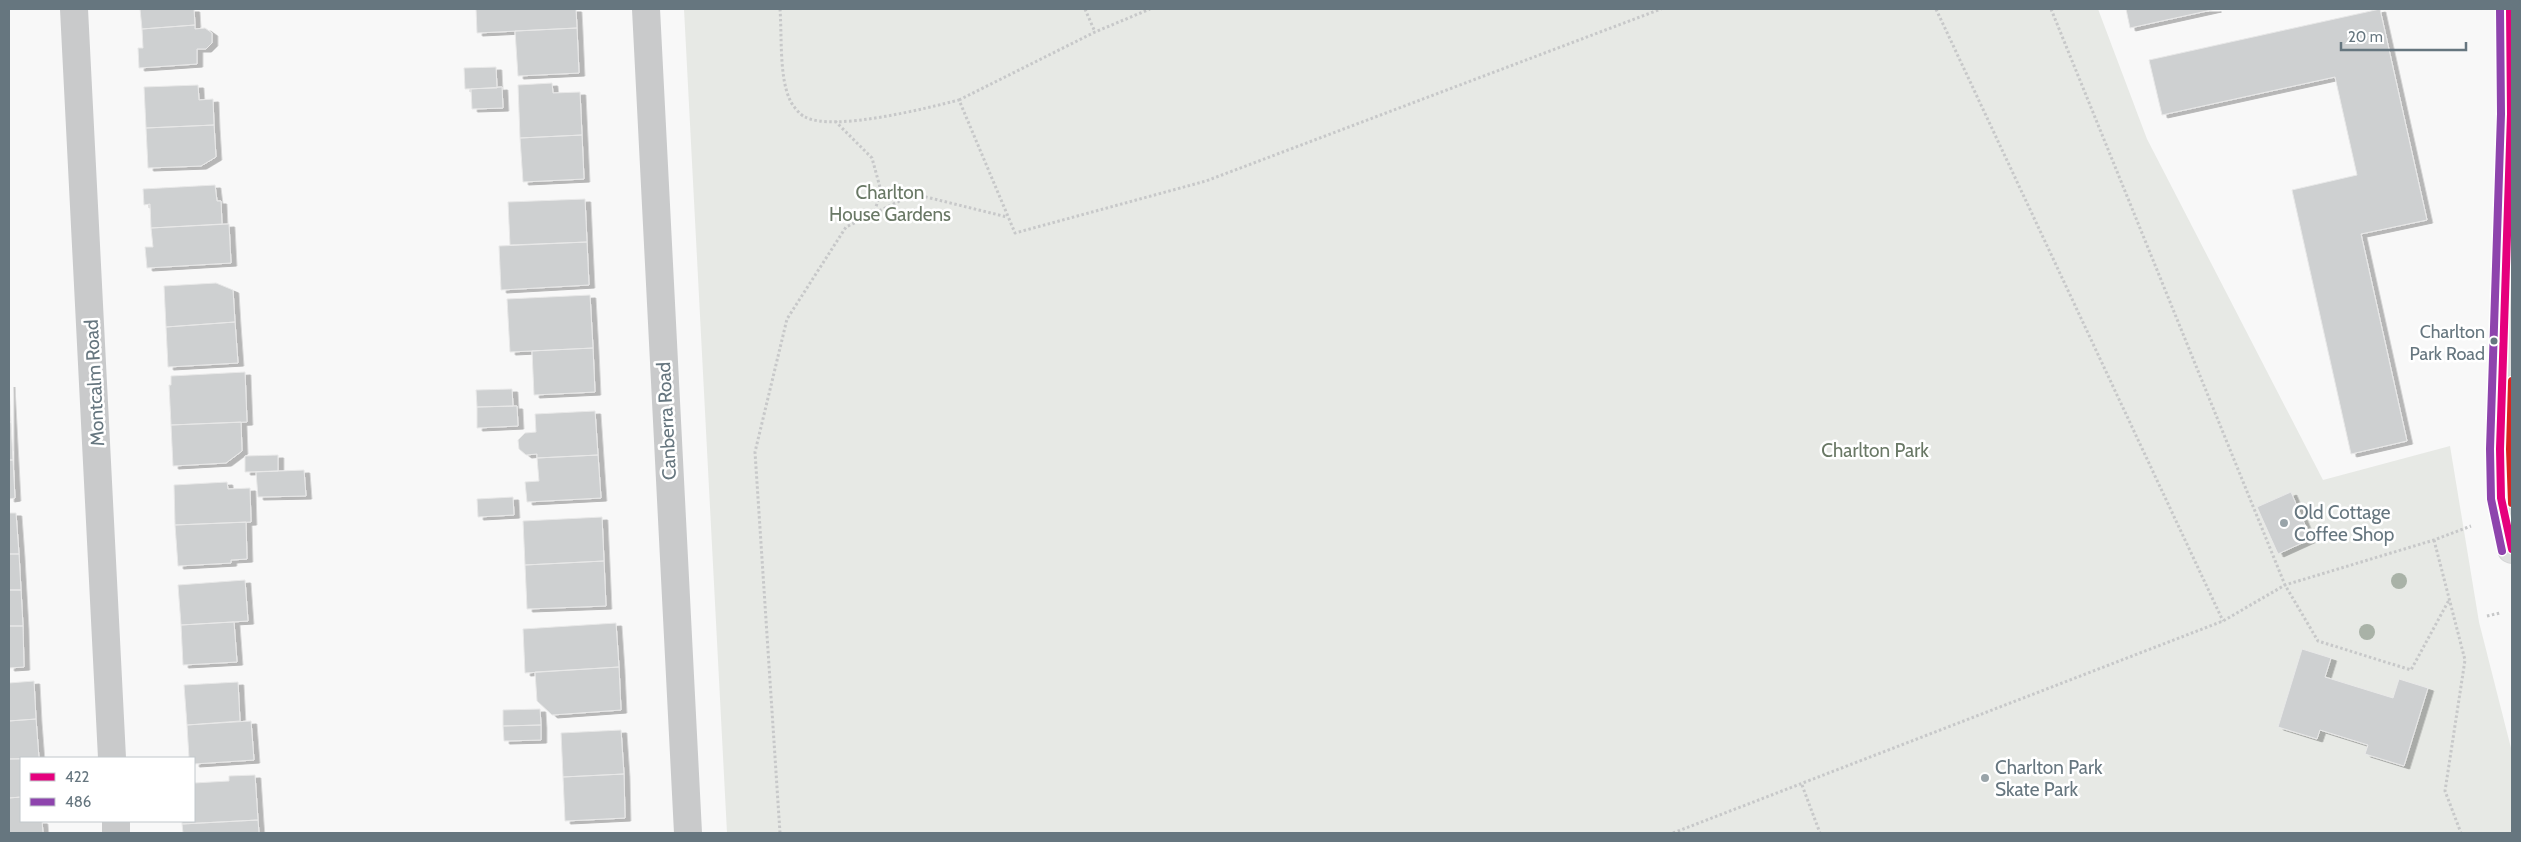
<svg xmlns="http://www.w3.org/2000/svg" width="2521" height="842" viewBox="0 0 2521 842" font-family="Cabin,sans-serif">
<defs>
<filter id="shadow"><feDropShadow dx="5.5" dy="3" stdDeviation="0" flood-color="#0004"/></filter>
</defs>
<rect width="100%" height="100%" fill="#f8f8f8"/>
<path fill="#e7e9e5" d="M684,9h1414l49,130 176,341 127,-34 29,176 33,130v81h-1785z"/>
<path fill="#ced0d1" stroke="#e8e8e8" filter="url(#shadow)" d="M140,9h54l1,16 -53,4z
M476,9h100l1,19 -100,5z
M2126,9h90l-86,19z
M2380,9l47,211 -66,14 46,207 -56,13 -59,-264 65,-15 -22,-98 -173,38 -13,-55z
M195,25v4l10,-1 7,5v10l-6,6h-9v15l-58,4 -1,-20h5l-1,-19z
M577,28l2,45 -61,3 -3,-45z
M496,67l1,21 -32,1 -1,-21z
M552,83l1,10 27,-1 2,43 -62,3 -2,-53z
M198,85l1,15 14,-1 1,26 -68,3 -2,-41z
M502,87l1,21 -31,1 -1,-20z
M214,125l2,32 -15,9 -53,2 -2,-40z
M582,135l2,44 -61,3 -3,-44z
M215,185l2,16h4l1,23 -71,4 -1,-24 -6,1 -1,-16z
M585,199l2,43 -77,3 -2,-43z
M229,224l2,39 -84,5 -2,-21h8l-2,-19z
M587,242l2,43 -88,5 -2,-44z
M216,283l17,7 2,32 -69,5 -2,-41z
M590,295l3,53 -83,4 -3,-53z
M235,322l3,41 -70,4 -2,-40z
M593,348l2,44 -61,3 -2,-44z
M245,372l2,50 -76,3 -2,-40h2v-9z
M9,384l2,38h-2z
M512,389l1,17 -36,1 -1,-17z
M517,406l1,20 -41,2v-21z
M595,411l3,44 -61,3v-4l-11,1 -7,-6 -1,-9 7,-7 11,-1 -1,-18z
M9,422h2l2,38h-4z
M241,422l1,29 -16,12 -53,3 -2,-41z
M278,455v16l-33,1v-16z
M598,455l3,43 -74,4 -2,-20 14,-1 -2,-23z
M9,460h4l2,38 -6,1z
M304,470l2,26 -48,1 -2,-25z
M227,482l1,7 22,-1 1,34 -76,3 -1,-40z
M2291,492l20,47 -33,15 -21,-47z
M513,497l1,18 -36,2 -1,-18z
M9,513h7l3,41h-10z
M602,517l2,44 -79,4 -2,-44z
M246,522l1,37 -16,1v3l-53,3 -3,-41z
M9,554h10l2,36h-12z
M604,561l2,45 -79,3 -2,-44z
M245,580l3,41 -67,4 -3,-40z
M9,590h12l2,36h-14z
M234,622l3,40 -54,3 -2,-40z
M616,623l3,44 -94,6 -2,-44z
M9,626h14l1,41 -15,1z
M2302,649l29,9 -6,19 68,21 6,-19 29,9 -24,78 -39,-12 3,-9 -48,-15 -3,9 -39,-12z
M619,667l2,43 -69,5 -15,-14 -2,-29z
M34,681l2,38 -27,2v-38z
M238,682l2,39 -53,4 -3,-40z
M540,709l1,16 -38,1v-16z
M36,719l3,39 -30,1v-38z
M251,721l3,39 -60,4v-6h-5l-2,-33z
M541,725v15l-37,1 -1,-15z
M621,730l3,44 -61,3 -2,-44z
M9,759h12v38l-12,1z
M624,774l1,44 -60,3 -2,-44z
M255,775l3,45 -76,4v-3h12v-38l35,-2v-5z
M21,797v24h21l1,12h-34v-35z
M258,820l1,13h-76l-1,-9z"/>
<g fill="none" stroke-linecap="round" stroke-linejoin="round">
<g stroke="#d4d5d6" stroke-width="30">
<path id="secondary" d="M2510,9l1,105 -11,335 1,49 11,51"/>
</g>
<path stroke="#c7c8c9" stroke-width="3" stroke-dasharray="2.5 2.5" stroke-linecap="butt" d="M780,9c2,26 -1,68 10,91 2,5 10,15 15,17 29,15 122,-9 154,-17l56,133 191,-52 455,-172
M1085,9l10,23
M1936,9l287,612
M2051,9l234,576 33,56 93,29 38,-70
M959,100l136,-68 55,-23
M835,121l37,37 9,33 -7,22
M2434,540l31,120 -20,131 16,42
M2487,616l13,-3
M1802,785l18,48
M780,833l-25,-381 32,-133 59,-92 68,-33 93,23
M1673,833l550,-212 62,-36 149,-45 37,-14"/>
<path stroke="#c9cacb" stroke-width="28" d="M74,9l38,749
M116,821v12"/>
<path stroke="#c9cacb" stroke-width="28" d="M646,9l42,824"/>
<use href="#secondary" stroke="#dedfdf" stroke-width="28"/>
<g stroke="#fff" stroke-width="11">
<path id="bus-1" d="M2510,9l1,105 -11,335 1,49 11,51"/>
</g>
<g stroke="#fff" stroke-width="11">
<path id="bus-2" d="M2500,9l1,105 -11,335 1,50 11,52"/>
</g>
<g stroke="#fff" stroke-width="11">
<path id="bus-3" d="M2512,381l-2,68 2,54"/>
</g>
<use href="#bus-1" stroke="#e5007d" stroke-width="8"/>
<use href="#bus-2" stroke="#8e44ad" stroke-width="8"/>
<use href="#bus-3" stroke="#dc241f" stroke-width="8"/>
</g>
<g fill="#a9b2a7">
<circle cx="2399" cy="581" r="8"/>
<circle cx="2367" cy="632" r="8"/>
</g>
<circle fill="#66767f" stroke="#fff" stroke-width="2" cx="2494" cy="341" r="4.5"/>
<g fill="#99a4a9" stroke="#fff" stroke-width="2">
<circle cx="2284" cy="523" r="5"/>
<circle cx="1985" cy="778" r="5"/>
</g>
<g text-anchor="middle" stroke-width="5" stroke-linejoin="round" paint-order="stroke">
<g font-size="18" fill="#66767f" stroke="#fff" text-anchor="end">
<text x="2485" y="338">Charlton<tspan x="2485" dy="22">Park Road</tspan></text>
</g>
<g font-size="19" fill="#697865" stroke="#fff">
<text x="890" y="199">Charlton<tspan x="890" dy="22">House Gardens</tspan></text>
<text x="1875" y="457">Charlton Park</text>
</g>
<g font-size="19" fill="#66767f" stroke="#fff">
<text transform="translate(94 383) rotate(-93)" y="7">Montcalm Road</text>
<text transform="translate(666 421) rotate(-93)" y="7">Canberra Road</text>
</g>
<g font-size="19" fill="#66767f" stroke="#fff" text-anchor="start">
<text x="2294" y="519">Old Cottage<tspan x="2294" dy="22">Coffee Shop</tspan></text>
<text x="1995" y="774">Charlton Park<tspan x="1995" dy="22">Skate Park</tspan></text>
</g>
</g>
<rect width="2521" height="842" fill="none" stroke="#66767f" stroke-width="20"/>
<rect x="20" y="757" width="175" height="65" fill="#ffffff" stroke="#c2c8cc"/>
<rect x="30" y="773" width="25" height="8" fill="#e5007d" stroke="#c2c8cc"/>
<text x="65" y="782" font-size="15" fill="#66767f">422</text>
<rect x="30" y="798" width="25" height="8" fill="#8e44ad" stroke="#c2c8cc"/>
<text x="65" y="807" font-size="15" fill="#66767f">486</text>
<path d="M2341 42v8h125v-8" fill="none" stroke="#66767f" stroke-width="2.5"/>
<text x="2348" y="42" font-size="15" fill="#66767f" stroke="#ffffff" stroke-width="4" paint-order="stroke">20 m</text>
</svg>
